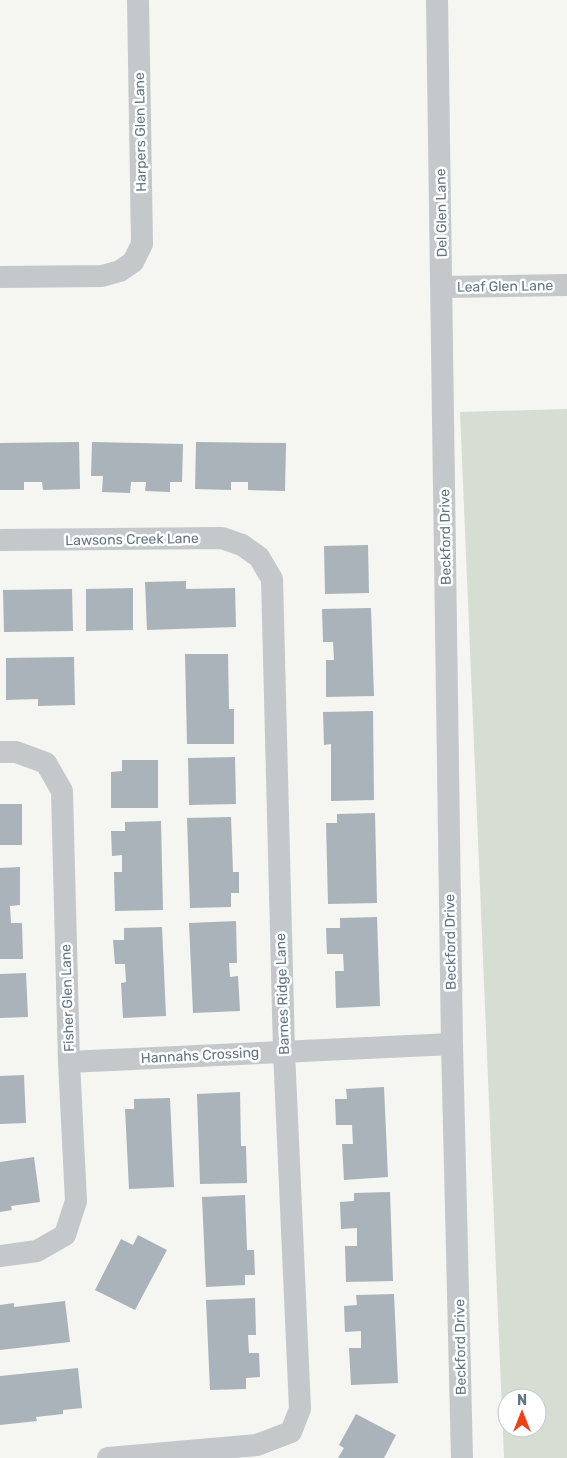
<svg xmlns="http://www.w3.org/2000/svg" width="567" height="1458" viewBox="0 0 567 1458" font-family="Rubik,sans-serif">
<rect width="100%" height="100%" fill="#f5f5f1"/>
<path fill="#d6ddd2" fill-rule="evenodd" d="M567,409v1049h-63l-44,-1046zM507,1398h30v30h-30z"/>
<path fill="#aab3b9" d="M79,442l1,47 -37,1 -1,-8h-18v8h-24v-47z
M92,442l91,2 -1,38h-12v10l-25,-1 1,-9h-15l-1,11 -28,-1 1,-16h-12z
M196,442l90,1 -1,48 -37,-1v-8h-17v8l-36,-1z
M368,545l1,48 -44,1 -1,-48z
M186,581v8l49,-1 1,39 -89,3 -2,-48z
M133,588v42l-47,1v-42z
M72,589l1,42 -69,1 -1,-42z
M371,608l3,88 -48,1v-37h8l-1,-18h-10l-1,-33z
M185,654h43l1,55h5v35h-47z
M74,657l1,48 -37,1v-7l-32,1v-42z
M373,711l1,89 -43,1v-57l-7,1 -1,-33z
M235,757l1,47 -47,1 -1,-47z
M122,760h36v48h-47v-36l11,-1z
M0,804h22v41h-22z
M375,813l2,90 -49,1 -2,-81h11v-9z
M231,817l2,55h6v21h-8v14l-41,1 -3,-90z
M161,821l2,89 -48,1 -1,-39h8v-17l-10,1 -1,-25h14v-9z
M20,867v38l-10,1 1,17h11l1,36h-23v-91z
M377,917l3,89 -44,2 -1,-37h9l-1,-17h-16l-1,-26h14v-10z
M236,921l1,42h-8l1,14 8,-1 2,35 -47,2 -4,-90z
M162,927l4,89 -43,2 -2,-35 5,-1 -1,-18h-10l-2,-24h11v-12z
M26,973l2,44 -28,1v-44z
M24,1075l2,48 -26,1v-48z
M384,1087l4,90 -44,3 -2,-36h11l-1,-19h-16l-1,-26h12l-1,-10z
M240,1092l1,54h5l1,37 -47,1 -3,-90z
M170,1098l4,89 -45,2 -4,-80h9v-10z
M34,1157l6,45 -29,4 1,4 -12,2v-50z
M390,1192l3,89 -47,1 -1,-36h12v-18l-16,1 -1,-27 14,-1v-8z
M245,1195l2,55h7l1,25h-10v10l-39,2 -4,-90z
M138,1235l29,15 -32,60 -40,-20 26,-51 12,6z
M394,1294l4,89 -47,2 -2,-37h12v-17l-16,1 -1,-26 13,-1 -1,-10z
M255,1298l1,37h-8l1,18h10l1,24 -14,1v11l-36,1 -4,-90z
M65,1301l5,41 -70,8v-45l14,-2v4z
M78,1368l4,40 -19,2v4l-27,3 1,4 -37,4v-49z
M356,1414l40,21 -12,23h-46l6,-10 -5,-3z"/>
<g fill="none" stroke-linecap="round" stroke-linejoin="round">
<path stroke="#c4c8cb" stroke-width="22" d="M437,0l15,1044 10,414
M0,277l102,-1 18,-5 13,-9 9,-18 -4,-244
M442,287l125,-2
M0,540l222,-2 20,7 17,12 13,22 12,472 16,358 -9,23 -34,13 -149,13
M0,752h16l30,11 16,28 7,271 7,139 -11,34 -28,16 -37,5
M69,1062l383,-18"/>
</g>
<g text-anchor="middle" stroke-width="5" stroke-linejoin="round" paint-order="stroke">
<g font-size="14" fill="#617685" stroke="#fff">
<text transform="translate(140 132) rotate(-91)" y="5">Harpers Glen Lane</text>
<text transform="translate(441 213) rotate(-91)" y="5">Del Glen Lane</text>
<text transform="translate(505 286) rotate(-1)" y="5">Leaf Glen Lane</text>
<text transform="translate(445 537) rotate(-91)" y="5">Beckford Drive</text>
<text transform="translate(132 539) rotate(-1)" y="5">Lawsons Creek Lane</text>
<text transform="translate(450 942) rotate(-91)" y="5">Beckford Drive</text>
<text transform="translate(282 994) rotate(-92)" y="5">Barnes Ridge Lane</text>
<text transform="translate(67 998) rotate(-92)" y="5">Fisher Glen Lane</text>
<text transform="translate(200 1055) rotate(-3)" y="5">Hannahs Crossing</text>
<text transform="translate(460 1347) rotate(-91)" y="5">Beckford Drive</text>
</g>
</g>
<g transform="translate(522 1413)"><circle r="24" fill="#ffffff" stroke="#c0c8ce"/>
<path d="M0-4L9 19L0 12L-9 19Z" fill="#f24015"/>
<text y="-8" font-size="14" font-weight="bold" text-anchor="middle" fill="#617685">N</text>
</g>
</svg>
